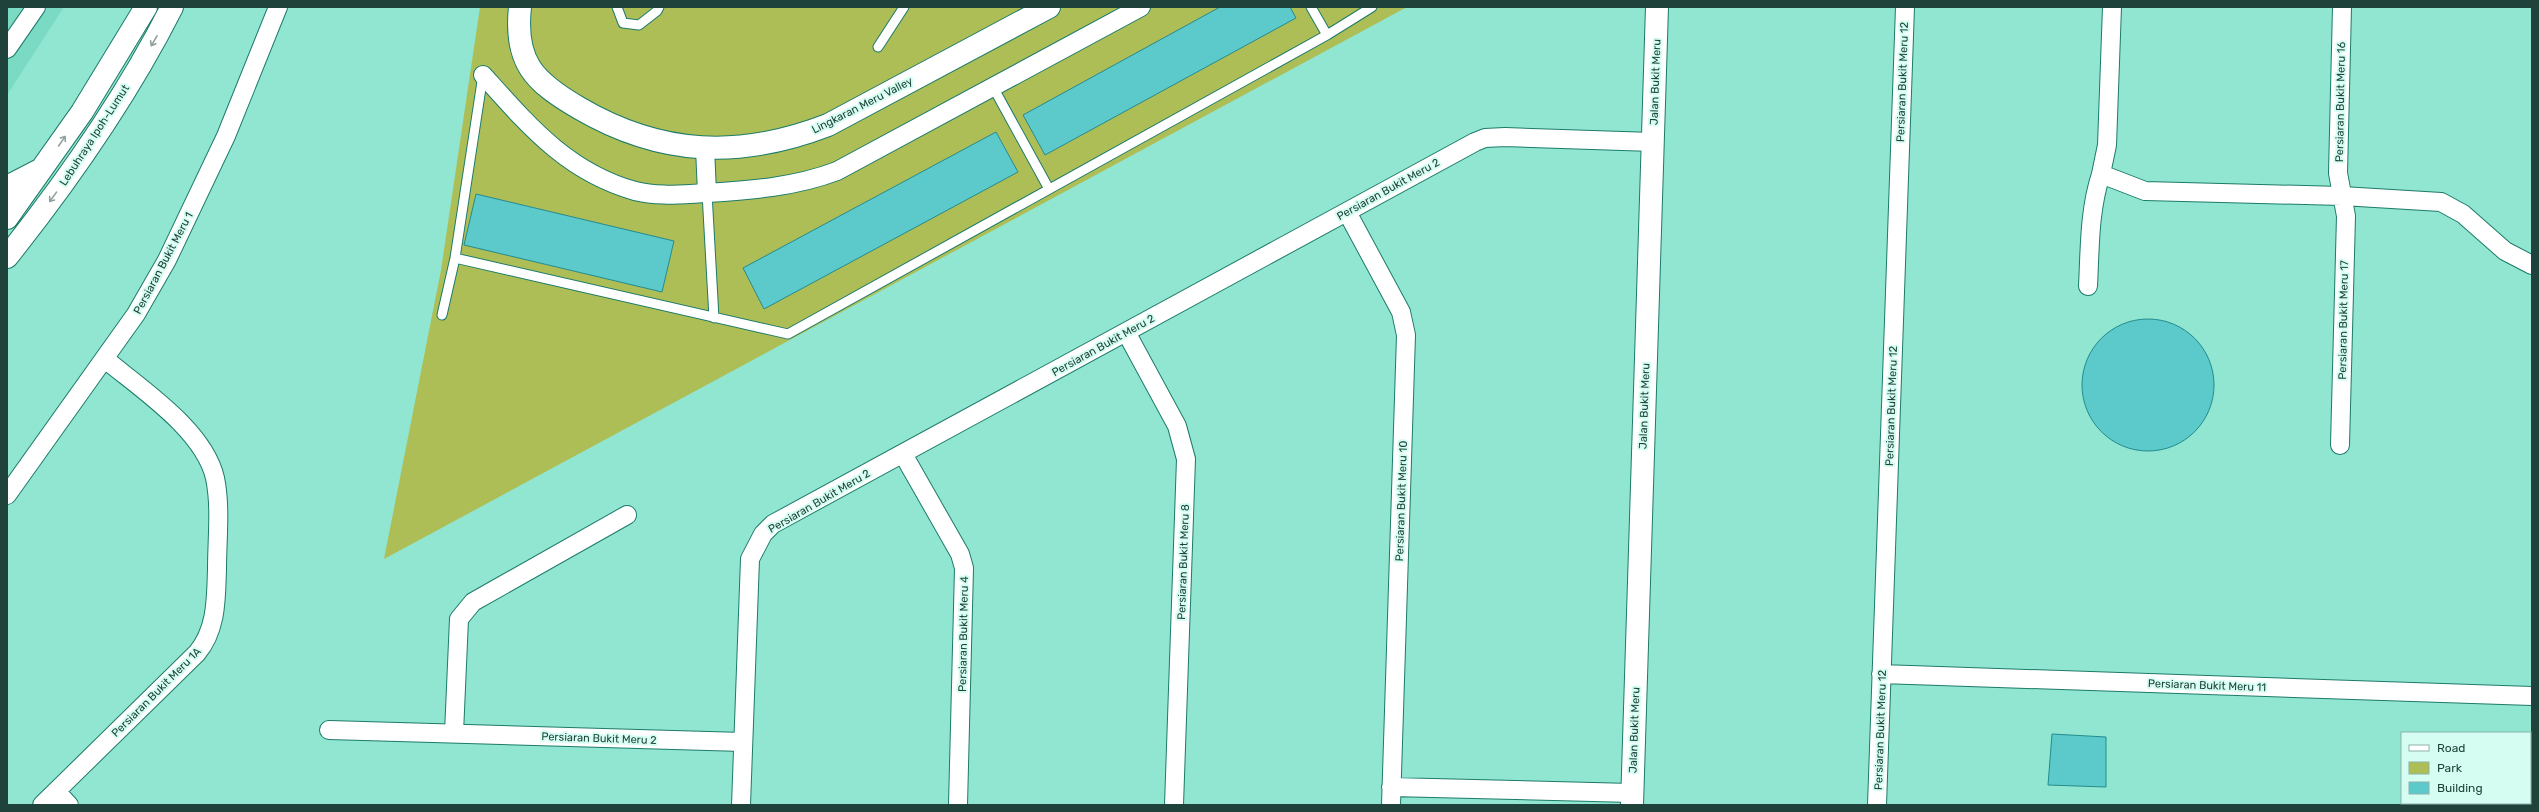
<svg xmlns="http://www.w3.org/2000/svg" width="2539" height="812" viewBox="0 0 2539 812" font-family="Rubik,sans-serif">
<rect width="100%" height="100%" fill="#90e6d1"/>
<path fill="#7adac4" d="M7,7h57l-57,88z"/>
<path fill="#aebe57" d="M480,7h927l-1023,552 57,-289z"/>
<path fill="#5cc9cb" stroke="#258b8d" d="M1220,7h70l6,11 -251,137 -22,-40z
M996,132l22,40 -254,137 -21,-41z
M476,194l198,47 -12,51 -198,-47z
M2082 385a66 66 0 1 1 132 0a66 66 0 1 1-132 0Z
M2052,734l54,3v50l-58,-2z"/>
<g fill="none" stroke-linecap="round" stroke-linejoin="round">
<g stroke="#1d7b69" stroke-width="11">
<path id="lane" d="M617,7l6,16 16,2 18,-14 2,-4
M1311,7l16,28
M878,47l26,-40
M993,87l56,102
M707,193l7,125
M455,258l333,76 539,-299 45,-28
M442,315l13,-57 28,-183"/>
</g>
<g stroke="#1d7b69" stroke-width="20">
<path id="street" d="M2112,7l-5,138 -6,29 44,17 197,5 99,6 22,12 42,37 27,14
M7,49l29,-42
M483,75c45,50 84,97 152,116 23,6 48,3 72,2
M705,148l2,45c45,-3 88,-6 130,-22l304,-164
M1347,212l54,100 5,23 -15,470
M2088,286c2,-38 1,-75 13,-112
M1126,332l51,94 9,33 -12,346
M2340,445l6,-229 -8,-43 4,-166
M903,454l57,100 4,14 -6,237
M7,495l129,-181 31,-54 59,-124 52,-129
M1881,674l651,22
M329,730l414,12
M454,733l5,-114 14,-17 154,-87
M1391,787l241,6
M56,791l13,14
M42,805l155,-152c20,-24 19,-55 20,-84 0,-30 4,-62 -2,-91 -11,-48 -74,-89 -110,-119
M741,805l9,-246 13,-25 10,-10 702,-382 10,-4 20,-1 148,5
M1877,805l28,-798"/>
</g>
<g stroke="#1d7b69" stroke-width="24">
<path id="secondary" d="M520,7c-6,55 14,75 59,101 82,48 161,51 249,17l221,-118
M1632,805l25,-798"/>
</g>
<g stroke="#1d7b69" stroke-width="24">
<path id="highway" d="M7,187l31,-16
M7,218l75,-106 64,-105
M7,257c62,-78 120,-161 165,-250"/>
</g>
<use href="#lane" stroke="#fff" stroke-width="9"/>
<use href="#street" stroke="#fff" stroke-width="18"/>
<use href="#secondary" stroke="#fff" stroke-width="22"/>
<use href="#highway" stroke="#fff" stroke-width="22"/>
</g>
<defs><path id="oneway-shaft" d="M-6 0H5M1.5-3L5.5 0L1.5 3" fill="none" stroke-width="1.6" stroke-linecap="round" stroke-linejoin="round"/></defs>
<g stroke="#8fa19d">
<use href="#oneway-shaft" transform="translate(154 41) rotate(120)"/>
<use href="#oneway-shaft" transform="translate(62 141) rotate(-56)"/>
<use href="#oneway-shaft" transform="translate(53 197) rotate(126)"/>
</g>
<g text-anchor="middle" stroke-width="4" stroke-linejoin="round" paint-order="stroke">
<g font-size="11" fill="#1f433b" stroke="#d5fdf2">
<text transform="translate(1655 82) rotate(-88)" y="4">Jalan Bukit Meru</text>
<text transform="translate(1902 82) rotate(-88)" y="4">Persiaran Bukit Meru 12</text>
<text transform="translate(2340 102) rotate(-89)" y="4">Persiaran Bukit Meru 16</text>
<text transform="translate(862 105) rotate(-27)" y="4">Lingkaran Meru Valley</text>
<text transform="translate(94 135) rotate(-57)" y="4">Lebuhraya Ipoh-Lumut</text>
<text transform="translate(1388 189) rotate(-29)" y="4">Persiaran Bukit Meru 2</text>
<text transform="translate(163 263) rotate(-62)" y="4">Persiaran Bukit Meru 1</text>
<text transform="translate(2343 320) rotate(-89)" y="4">Persiaran Bukit Meru 17</text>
<text transform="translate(1103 345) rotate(-29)" y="4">Persiaran Bukit Meru 2</text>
<text transform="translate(1644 406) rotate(-88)" y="4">Jalan Bukit Meru</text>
<text transform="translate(1891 406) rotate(-88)" y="4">Persiaran Bukit Meru 12</text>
<text transform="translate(819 501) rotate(-30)" y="4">Persiaran Bukit Meru 2</text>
<text transform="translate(1401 501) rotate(-88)" y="4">Persiaran Bukit Meru 10</text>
<text transform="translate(1183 562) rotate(-88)" y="4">Persiaran Bukit Meru 8</text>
<text transform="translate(963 634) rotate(-89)" y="4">Persiaran Bukit Meru 4</text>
<text transform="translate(2207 685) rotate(2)" y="4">Persiaran Bukit Meru 11</text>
<text transform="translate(156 692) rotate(-45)" y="4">Persiaran Bukit Meru 1A</text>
<text transform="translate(1634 730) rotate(-88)" y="4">Jalan Bukit Meru</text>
<text transform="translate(1880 730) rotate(-88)" y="4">Persiaran Bukit Meru 12</text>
<text transform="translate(599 738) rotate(2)" y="4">Persiaran Bukit Meru 2</text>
</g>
</g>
<rect width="2539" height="812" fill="none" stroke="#1f433b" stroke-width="16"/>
<rect x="2401" y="732" width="130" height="72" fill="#d5fdf2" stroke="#8cb3a9"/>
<rect x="2409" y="745" width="20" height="6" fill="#ffffff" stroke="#8cb3a9"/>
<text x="2437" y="752" font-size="12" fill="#1f433b">Road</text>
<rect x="2409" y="762" width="20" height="12" fill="#aebe57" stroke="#8cb3a9"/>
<text x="2437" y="772" font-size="12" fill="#1f433b">Park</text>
<rect x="2409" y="782" width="20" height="12" fill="#5cc9cb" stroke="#8cb3a9"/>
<text x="2437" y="792" font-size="12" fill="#1f433b">Building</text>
</svg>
